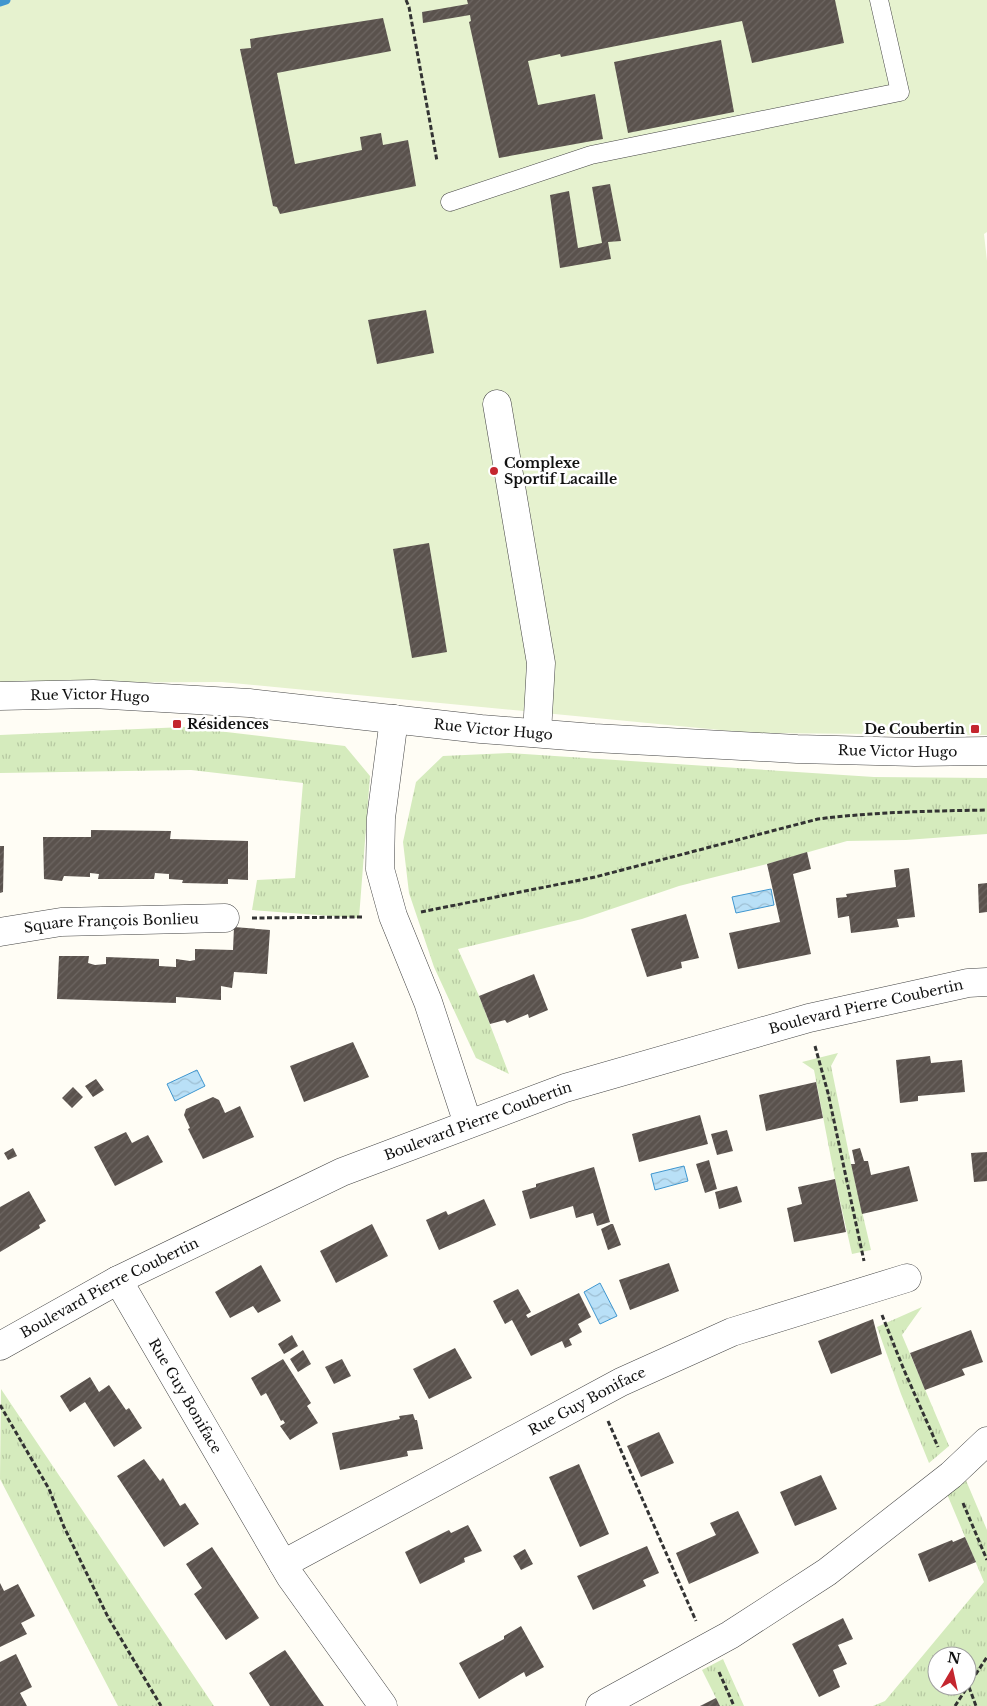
<svg xmlns="http://www.w3.org/2000/svg" width="987" height="1706" viewBox="0 0 987 1706" font-family="'Libre Baskerville',serif">
<defs>
<pattern id="grass-tufts" width="24" height="20" patternUnits="userSpaceOnUse" patternTransform="scale(1.25)"><rect width="24" height="20" fill="#d5ebbd"/><path d="M3 7l-1-3M5 7V3M7 7l1-3M15 17l-1-3M17 17v-4M19 17l1-3" fill="none" stroke="#b6c8a1"/></pattern>
<pattern id="water-waves" width="16" height="10" patternUnits="userSpaceOnUse" patternTransform="scale(1.25)"><rect width="16" height="10" fill="#b9e0f7"/><path d="M0 5q4-4 8 0t8 0" fill="none" stroke="#9ebfd3"/></pattern>
<pattern id="building-hatch" width="6" height="6" patternUnits="userSpaceOnUse" patternTransform="scale(1.25)"><rect width="6" height="6" fill="#5a524d"/><path d="M-1 1l2-2M0 6l6-6M5 7l2-2" fill="none" stroke="#6d6662"/></pattern>
</defs>
<rect width="100%" height="100%" fill="#fffdf5"/>
<path fill="url(#grass-tufts)" fill-rule="evenodd" d="M184,727l161,19 25,30 -11,142 -107,-8 5,-30 38,-2 8,-95 -112,-13 -191,3v-38z
M509,753l365,24 113,1v56l-81,6 -59,1 -80,23 -88,22 -97,33 -124,30 21,47 30,78 -33,-16 -42,-91 -25,-74 -6,-51 13,-60 27,-26z
M838,1053l-7,13 20,98 20,86 -19,4 -17,-75 -21,-109 -12,-8z
M922,1307l-20,28 47,111 -20,17 -28,-69 -24,-67z
M1,1389l213,317h-96l-118,-227z
M965,1478l22,52v176h-114l12,-5 99,-119 -37,-88zM937,1656h30v30h-30z
M723,1659l21,47h-24l-18,-36z"/>
<path fill="#e6f2cf" d="M11,0h976v232l-3,2 3,27v474l-236,-2 -529,-51 -222,1v-680z"/>
<path fill="url(#water-waves)" stroke="#3f96cf" d="M771,889l3,16 -38,8 -4,-16z
M197,1070l8,16 -30,15 -8,-17z
M684,1166l4,15 -33,9 -4,-16z
M600,1283l17,33 -17,8 -16,-32z"/>
<g fill="none" stroke-linecap="round" stroke-linejoin="round">
<path stroke="#3f96cf" stroke-width="9" d="M0,2l6,-2"/>
</g>
<path fill="url(#building-hatch)" d="M467,0h368l9,43 -92,20 -10,-42 -181,36 -1,-3 -32,7 10,44 57,-11 8,45 -104,19 -30,-136 2,-1 -1,-6 -47,8 -1,-11 46,-8z
M383,18l8,33 -114,22 18,91 67,-14 -2,-13 21,-4 2,12 25,-5 8,46 -136,28 -3,-7 -4,-1 -33,-157 11,-1 -1,-9z
M721,40l13,72 -106,21 -14,-71z
M610,184l11,57 -13,1 3,17 -51,9 -10,-73 19,-4 9,57 24,-5 -10,-56z
M426,310l8,43 -57,11 -9,-44z
M429,543l18,109 -35,6 -19,-109z
M91,830l80,1 -1,8 78,2v39l-20,-1v5l-46,-1 1,-3 -14,-1v-5l-14,-1 -1,6h-56l1,-5 -9,-1v4l-26,-1 -2,5 -18,-2 -1,-42h48z
M0,846h4l-1,46 -3,1z
M807,852l4,17 -18,5 18,80 -73,15 -9,-36 51,-11 -13,-58z
M909,868l6,49 -18,2 2,8 -48,6 -2,-17 -11,2 -2,-20 11,-1 -1,-3 50,-7 -2,-17z
M987,883v29l-8,1 -1,-29z
M686,914l13,44 -18,4 1,6 -35,9 -16,-48z
M234,927l36,3 -3,44 -33,-2 -2,16 -11,-2v14l-45,-3v6l-119,-4 2,-43h30l-1,7 7,2 11,-1v-7l53,2v7l17,1v-8l14,2 5,-1v-11l38,1z
M534,974l14,36 -19,8 -1,-4 -21,9 -2,-3 -15,4 -11,-28z
M353,1042l16,35 -65,25 -14,-36z
M930,1056l1,7 31,-3 3,32 -47,4v5l-18,2 -4,-43z
M96,1079l8,11 -11,7 -8,-11z
M816,1082l7,36 -57,13 -7,-36z
M73,1087l10,10 -11,11 -10,-10z
M213,1097l6,3 6,13 15,-7 14,31 -51,22 -15,-30 2,-1 -6,-13 2,-6z
M700,1115l8,29 -69,18 -7,-28z
M727,1130l6,21 -16,4 -6,-21z
M126,1132l6,11 16,-8 15,27 -48,24 -21,-39z
M13,1148l4,8 -9,4 -4,-7z
M860,1148l4,13h4l3,14 38,-9 9,35 -56,13 -11,-50h4l-3,-14z
M987,1152v29l-13,1 -3,-29z
M709,1160l8,29 -12,4 -9,-29z
M594,1167l16,55 -13,4 -4,-13 -17,5 -3,-12 -43,13 -8,-28 14,-4v-3z
M835,1179l11,53 -52,10 -7,-34 15,-4 -4,-17z
M737,1186l5,16 -23,7 -4,-17z
M29,1191l17,30 -7,4 1,3 -40,24v-45z
M484,1199l12,26 -57,25 -13,-30 20,-9 2,4z
M372,1224l16,32 -52,27 -16,-32z
M611,1224h2l8,21 -13,5 -7,-21z
M669,1263l10,28 -49,19 -11,-30z
M261,1265l20,36 -23,12 -5,-7 -23,12 -15,-26z
M518,1289l13,23 -5,3 2,3 51,-25 12,24 -13,7 4,8 -13,7 3,6 -7,3 -3,-7 -31,15 -19,-36 -7,4 -12,-23z
M873,1319l9,35 -51,20 -13,-33z
M971,1330l12,32 -21,7 3,6 -40,15 -15,-37z
M292,1335l6,11 -14,8 -6,-10z
M455,1348l17,30 -43,21 -16,-30z
M303,1350l8,14 -13,8 -8,-13z
M283,1359l28,44 -4,3 11,17 -28,17 -10,-14 5,-3 -2,-3 -2,1 -15,-28 -5,3 -10,-18z
M342,1359l9,17 -17,8 -9,-17z
M90,1377l9,15 10,-7 17,25 3,-2 13,20 -28,19 -29,-45 -15,10 -10,-16z
M413,1414l2,6h2l6,29 -16,2 1,5 -68,14 -8,-37 68,-14 -1,-3z
M659,1432l15,31 -33,14 -14,-31z
M144,1459l16,22 3,-3 17,28 5,-3 14,21 -35,23 -47,-71z
M579,1464l30,70 -29,13 -31,-70z
M821,1475l16,34 -42,17 -15,-34z
M738,1511l21,42 -70,31 -13,-31 40,-18 -6,-12z
M468,1525l14,26 -18,7 1,4 -45,22 -15,-32 44,-22 2,3z
M965,1537l11,25 -47,20 -11,-28 34,-14 1,2z
M647,1546l12,27 -16,7 3,6 -53,24 -16,-34z
M212,1547l47,71 -33,22 -32,-46 8,-6 -16,-24z
M525,1549l8,15 -12,6 -8,-14z
M0,1583l4,8 14,-7 17,32 -14,7 6,11 -27,13z
M843,1618l10,21 -15,6 9,19 -14,6 7,17 -21,10 -27,-53z
M521,1626l23,41 -18,10 -2,-5 -45,27 -20,-36 45,-24v-3z
M285,1650l39,56h-54l-21,-33z
M16,1654l16,33 -12,6 7,13h-27v-44z
M716,1698l4,8h-20z"/>
<g fill="none" stroke-linecap="round" stroke-linejoin="round">
<g stroke="#444" stroke-width="19">
<path id="service" d="M450,202l141,-47 309,-63 -21,-92"/>
</g>
<g stroke="#444" stroke-width="29">
<g id="minor">
<path d="M497,404l44,259 -4,70"/>
<path d="M394,719l-13,99 -1,51 13,47 35,86 40,122"/>
<path id="s1" d="M0,932l61,-10 164,-4"/>
<path id="s2" d="M118,1280l172,296 93,130"/>
<path id="s3" d="M0,1346l118,-66 224,-108 223,-84 244,-70 159,-35 19,-1"/>
<path id="s4" d="M283,1564l338,-182 111,-50 175,-54"/>
<path d="M600,1706l130,-71 97,-63 124,-97 36,-34"/>
</g>
</g>
<g stroke="#444" stroke-width="29">
<g id="tertiary">
<path id="s5" d="M0,696l93,-2 156,9 232,26 113,9 203,11 118,3 72,-1"/>
</g>
</g>
<path stroke="#333" stroke-width="3" stroke-dasharray="5 2.5" stroke-linecap="butt" d="M406,0l3,7 28,154
M421,912l174,-35 223,-58c56,-7 112,-8 169,-9
M252,918l111,-1
M815,1046l13,47 36,168
M882,1315l22,55 34,77
M0,1405l49,84 15,38 44,90 53,89
M608,1421l88,200
M963,1503l24,57
M719,1672l15,34
M969,1687l7,19
M955,1706l32,-49"/>
<use href="#service" stroke="#fff" stroke-width="18"/>
<use href="#minor" stroke="#fff" stroke-width="28"/>
<use href="#tertiary" stroke="#fff" stroke-width="28"/>
</g>
<g fill="#c4262e" stroke="#fff" stroke-width="2">
<circle cx="494" cy="471" r="5"/>
<rect x="172" y="719" width="10" height="10" rx="2.5"/>
<rect x="970" y="724" width="10" height="10" rx="2.5"/>
</g>
<g text-anchor="middle" stroke-width="5" stroke-linejoin="round" paint-order="stroke">
<g font-size="14" font-weight="bold" fill="#111" stroke="#fff" text-anchor="start">
<text x="504" y="468">Complexe<tspan x="504" dy="16">Sportif Lacaille</tspan></text>
<text x="187" y="729">Résidences</text>
<text x="965" y="734" text-anchor="end">De Coubertin</text>
</g>
<g font-size="14" fill="#111" stroke="#fff">
<text dy="5" stroke="none"><textPath href="#s5" startOffset="90">Rue Victor Hugo</textPath></text>
<text dy="5" stroke="none"><textPath href="#s5" startOffset="495">Rue Victor Hugo</textPath></text>
<text dy="5" stroke="none"><textPath href="#s5" startOffset="900">Rue Victor Hugo</textPath></text>
<text dy="5" stroke="none"><textPath href="#s1" startOffset="112">Square François Bonlieu</textPath></text>
<text dy="5" stroke="none"><textPath href="#s3" startOffset="934">Boulevard Pierre Coubertin</textPath></text>
<text dy="5" stroke="none"><textPath href="#s3" startOffset="529">Boulevard Pierre Coubertin</textPath></text>
<text dy="5" stroke="none"><textPath href="#s3" startOffset="124">Boulevard Pierre Coubertin</textPath></text>
<text dy="5" stroke="none"><textPath href="#s2" startOffset="134">Rue Guy Boniface</textPath></text>
<text dy="5" stroke="none"><textPath href="#s4" startOffset="345">Rue Guy Boniface</textPath></text>
</g>
</g>
<g transform="translate(952 1671) rotate(9)"><circle r="24" fill="#ffffff" stroke="#a0a0a0"/>
<path d="M0-4L9 19L0 12L-9 19Z" fill="#c4262e"/>
<text y="-8" font-size="14" font-weight="bold" text-anchor="middle" fill="#111111">N</text>
</g>
</svg>
